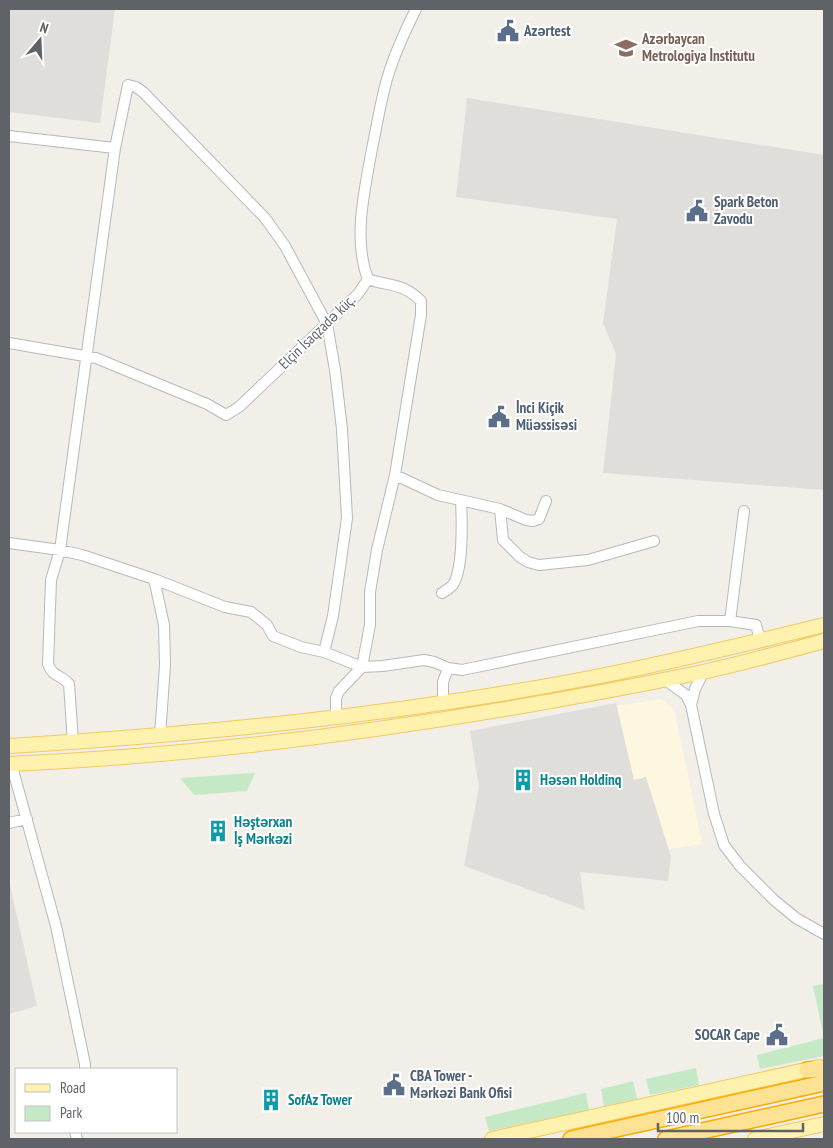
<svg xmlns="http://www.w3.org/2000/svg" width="833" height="1148" viewBox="0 0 833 1148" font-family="'PT Sans Narrow',sans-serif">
<rect width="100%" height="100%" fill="#f1efe8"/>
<path fill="#fef7e0" d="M661,699l13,10 28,135 -33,5 -23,-72 -12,4 -17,-75z"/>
<path fill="#e0deda" d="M9,9h106l-15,114 -91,-11z
M467,98l357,57v335l-221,-17 13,-119 -13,-31 14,-104 -161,-22z
M616,703l18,77 12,-3 25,80 -3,24 -88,-9 5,38 -121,-44 15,-79 -9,-56z
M9,880l28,126 -28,8z"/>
<path fill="#c5e8c5" d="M255,773l-8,18 -53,4 -14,-17z
M824,984v72l-64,13 -3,-14 67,-17 -11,-52z
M696,1068l3,17 -49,10 -4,-16z
M633,1081l4,18 -33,7 -3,-17z
M586,1093l3,17 -100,21 -4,-14z"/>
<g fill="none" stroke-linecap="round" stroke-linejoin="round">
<g stroke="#b5b8bc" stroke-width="12">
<path id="minor" d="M9,136l106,12
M368,279c-15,-38 -4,-86 3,-125 5,-24 9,-50 16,-75 7,-24 18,-48 29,-70
M9,343l87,15 111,46 19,11 13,-8 119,-113 10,-15
M395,475l43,20 62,14 26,11 7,1 6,-2 7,-18
M500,509l3,31 17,17 8,5 11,3 49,-5 66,-19
M744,511l-14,110 26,4 4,15
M9,543l51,7 22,5 72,24 71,28 26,5 16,13 6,11 28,11 23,5 38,15 21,-1 41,-6 10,2 14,6 14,2 236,-49h32
M154,579l10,46 1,40 -5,71
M442,593c5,-3 10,-6 12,-10 9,-17 8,-62 7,-82
M664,679l22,16 5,10 23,109 10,31 16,21 34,34 22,18 28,16
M443,702v-20l5,-14
M691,705l4,-16 9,-18
M336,717v-19l3,-7 23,-24 8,-42v-33l7,-42 18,-75 26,-160v-14c-19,-19 -31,-14 -53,-22
M73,742l-4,-58c-8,-10 -16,-6 -21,-20l3,-84 9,-30 55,-402 13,-63 8,2 7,5 122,126 20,28 42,78 8,46 7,59 5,89 -14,98 -9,36
M11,763l45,163 29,138v5
M9,823l18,-4
M75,1132l2,7"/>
</g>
<g stroke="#f2c960" stroke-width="16">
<path id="major" d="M9,746c194,-12 389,-31 581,-68 78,-15 156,-34 234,-53
M9,764c234,-10 465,-45 694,-92 41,-9 81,-20 121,-31
M492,1139l327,-72
M755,1139l69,-15"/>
</g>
<g stroke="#f9ab00" stroke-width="18">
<path id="highway" d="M807,1070l17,-1
M571,1139l253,-56
M666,1139l158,-35"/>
</g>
<use href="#minor" stroke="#fff" stroke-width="10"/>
<use href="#major" stroke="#fff2af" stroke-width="14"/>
<use href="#highway" stroke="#fde293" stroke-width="15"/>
</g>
<defs>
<g id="civic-bare" transform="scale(1.725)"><path d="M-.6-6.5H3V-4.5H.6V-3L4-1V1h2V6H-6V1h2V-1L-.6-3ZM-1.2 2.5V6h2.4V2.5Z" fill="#5c6f8a" stroke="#fff" stroke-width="2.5" paint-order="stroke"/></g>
<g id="university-bare" transform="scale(1.725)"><path d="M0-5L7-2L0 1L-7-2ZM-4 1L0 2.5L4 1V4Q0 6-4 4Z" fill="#8d6e63" stroke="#fff" stroke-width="2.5" paint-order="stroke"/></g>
<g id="building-bare" transform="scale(1.725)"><path d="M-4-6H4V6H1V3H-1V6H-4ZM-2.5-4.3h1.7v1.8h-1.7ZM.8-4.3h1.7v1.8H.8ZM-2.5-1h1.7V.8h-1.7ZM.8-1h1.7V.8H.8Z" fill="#0f9aa8" stroke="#fff" stroke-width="2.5" paint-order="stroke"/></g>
</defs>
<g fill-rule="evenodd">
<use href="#civic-bare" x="508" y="31"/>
<use href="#university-bare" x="626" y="48"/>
<use href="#civic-bare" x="697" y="211"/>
<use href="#civic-bare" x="499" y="417"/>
<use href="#building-bare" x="523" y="780"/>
<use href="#building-bare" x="218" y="831"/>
<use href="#civic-bare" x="777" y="1035"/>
<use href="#civic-bare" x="394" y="1085"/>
<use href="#building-bare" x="271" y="1100"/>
</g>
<g text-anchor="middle" stroke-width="4" stroke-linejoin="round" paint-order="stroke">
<g font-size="15" font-weight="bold" fill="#4e5e75" stroke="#fff" text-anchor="start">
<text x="524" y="36">Azərtest</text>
<text x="714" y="207">Spark Beton<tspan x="714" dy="17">Zavodu</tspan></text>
<text x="516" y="413">İnci Kiçik<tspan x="516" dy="17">Müəssisəsi</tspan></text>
<text x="760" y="1040" text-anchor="end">SOCAR Cape</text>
<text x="410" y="1081">CBA Tower -<tspan x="410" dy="17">Mərkəzi Bank Ofisi</tspan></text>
</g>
<g font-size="15" font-weight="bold" fill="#785e54" stroke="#fff" text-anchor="start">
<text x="642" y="44">Azərbaycan<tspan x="642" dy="17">Metrologiya İnstitutu</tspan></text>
</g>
<g font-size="15" fill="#5f6368" stroke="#fff">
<text transform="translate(317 332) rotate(-44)" y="5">Elçin İsaqzadə küç.</text>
</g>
<g font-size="15" font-weight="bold" fill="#0d838f" stroke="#fff" text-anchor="start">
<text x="540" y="785">Həsən Holdinq</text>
<text x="234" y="827">Həştərxan<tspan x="234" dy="17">İş Mərkəzi</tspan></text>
<text x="288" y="1105">SofAz Tower</text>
</g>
</g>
<rect width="833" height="1148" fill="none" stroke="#5f6368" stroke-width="20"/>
<rect x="15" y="1068" width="162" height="65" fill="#ffffff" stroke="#bfc1c3"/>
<rect x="25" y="1084" width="25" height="8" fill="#fff2af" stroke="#bfc1c3"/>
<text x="60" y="1093" font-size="15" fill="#5f6368">Road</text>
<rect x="25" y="1106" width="25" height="15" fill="#c5e8c5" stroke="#bfc1c3"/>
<text x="60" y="1118" font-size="15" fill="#5f6368">Park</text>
<g transform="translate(40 40) rotate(19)" stroke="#ffffff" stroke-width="4" paint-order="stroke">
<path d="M0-4L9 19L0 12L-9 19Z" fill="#5f6368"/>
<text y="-8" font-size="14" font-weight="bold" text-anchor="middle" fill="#5f6368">N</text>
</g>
<path d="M658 1123v8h145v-8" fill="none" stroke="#5f6368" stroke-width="2.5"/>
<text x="666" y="1123" font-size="15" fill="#5f6368" stroke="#ffffff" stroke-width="4" paint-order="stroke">100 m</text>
</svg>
